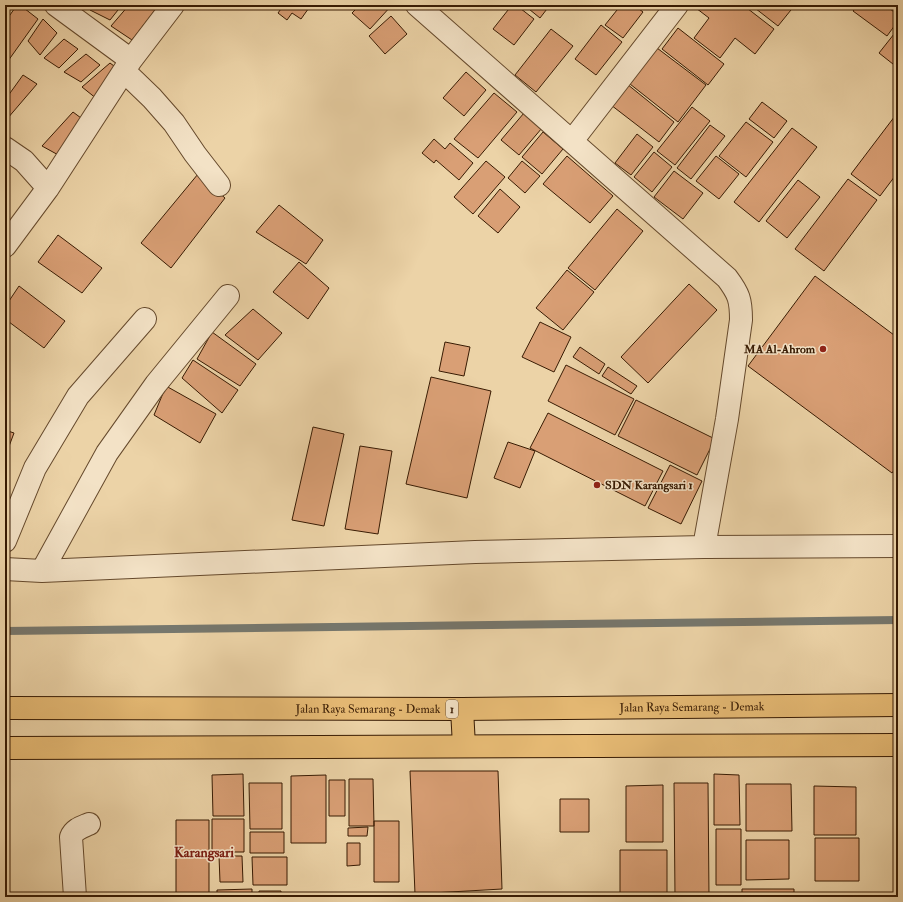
<svg xmlns="http://www.w3.org/2000/svg" width="903" height="902" viewBox="0 0 903 902" font-family="'IM FELL Double Pica',serif">
<rect width="100%" height="100%" fill="#ecd3a7"/>
<filter id="stains"><feTurbulence type="fractalNoise" baseFrequency=".005" numOctaves="4"/><feColorMatrix values="0 0 0 0 .2 0 0 0 0 .09 0 0 0 0 .02 0 0 0 .5 -.17"/></filter>
<radialGradient id="worn" r=".72"><stop offset=".6" stop-color="#630" stop-opacity="0"/><stop offset="1" stop-color="#630" stop-opacity=".3"/></radialGradient>
<g fill="none" stroke-linecap="round" stroke-linejoin="round">
<path stroke="#76776d" stroke-width="8" d="M5,631l893,-11"/>
</g>
<path fill="#d99f75" stroke="#381b03" d="M17,5h3l18,14 -30,42 -3,-2v-37z
M75,5h12l-5,6z
M93,5h29l-12,15 -20,-10z
M129,5h30l-27,35 -21,-14z
M282,5h29l-10,14 -9,-6 -5,7 -9,-7 5,-7z
M360,5h32l-22,24 -18,-16z
M512,5h4l18,14 -20,26 -21,-16z
M524,5h26l-10,13z
M621,5h13l9,7 -20,26 -18,-13z
M692,5h51l31,24 -19,25 -20,-16 -15,20 -26,-20 15,-20z
M751,5h44l-17,21z
M858,5h27l13,10v6l-11,15 -34,-25z
M391,16l16,18 -22,20 -16,-18z
M43,19l14,14 -17,22 -12,-14z
M601,25l21,17 -26,33 -21,-16z
M678,28l46,36 -16,21 -46,-36z
M551,29l22,17 -37,46 -21,-17z
M898,29v39l-19,-15z
M64,39l14,10 -19,19 -15,-10z
M657,48l49,37 -28,37 -48,-38z
M86,54l14,11 -19,17 -17,-10z
M110,63l8,6 -21,30 -15,-12z
M466,72l20,18 -22,26 -21,-18z
M23,75l14,9 -30,35 -2,-1v-18z
M627,84l47,38 -15,20 -48,-37z
M494,93l23,19 -39,46 -24,-19z
M762,102l25,19 -13,17 -25,-19z
M692,107l18,14 -35,44 -18,-14z
M73,112l12,9 -23,36 -20,-11z
M898,112v60l-18,24 -29,-22z
M524,113l18,15 -23,27 -18,-15z
M746,122l27,20 -27,35 -27,-21z
M710,125l15,11 -34,43 -14,-11z
M792,128l25,19 -58,75 -25,-20z
M543,132l20,17 -21,25 -20,-17z
M637,134l16,13 -22,28 -16,-12z
M434,139l11,10 5,-6 23,20 -14,17 -23,-20 -2,3 -12,-10z
M654,152l18,15 -20,25 -18,-15z
M567,156l46,40 -23,27 -47,-39z
M716,156l23,18 -20,25 -23,-18z
M486,161l19,16 -32,37 -19,-17z
M522,161l18,15 -15,17 -17,-15z
M674,171l29,22 -20,26 -29,-22z
M198,174l27,24 -54,70 -30,-25z
M848,179l29,21 -53,71 -29,-22z
M798,180l22,17 -33,41 -21,-17z
M500,189l20,18 -22,26 -20,-17z
M279,205l44,35 -17,24 -50,-32z
M617,209l26,22 -48,59 -27,-22z
M58,235l44,33 -20,25 -44,-31z
M299,262l30,26 -21,31 -35,-27z
M567,270l27,22 -31,38 -27,-22z
M815,276l83,62v127l-6,8 -144,-107z
M689,284l28,26 -69,73 -27,-26z
M19,286l46,35 -21,27 -39,-29v-12z
M253,309l29,24 -24,27 -33,-25z
M540,322l31,15 -17,35 -32,-15z
M212,332l44,32 -16,22 -43,-27z
M445,342l25,5 -6,29 -25,-5z
M580,347l25,17 -6,10 -26,-17z
M193,360l45,30 -16,23 -40,-35z
M566,365l68,34 -19,36 -67,-34z
M608,367l29,19 -6,8 -29,-18z
M431,377l60,14 -24,107 -61,-14z
M166,386l50,28 -16,29 -46,-28z
M636,400l79,39 -18,36 -79,-39z
M548,413l115,58 -18,35 -115,-58z
M313,427l31,7 -20,92 -32,-6z
M5,430l9,3 -9,24z
M508,442l27,9 -15,37 -26,-10z
M360,446l32,5 -14,83 -33,-5z
M670,465l32,16 -21,43 -33,-16z
M410,771h88l4,118 -87,5z
M243,774l1,42h-31l-1,-41z
M714,774l25,1 1,50h-26z
M326,775v68h-35v-67z
M349,779h24l1,47h-25z
M329,780h16v36h-16z
M249,783h33v46h-32z
M674,783h34l1,114h-34z
M746,784h45l1,47h-46z
M663,785v57h-37v-56z
M814,786l42,1v48h-42z
M560,799h29v33h-29z
M212,819h32v33h-32z
M176,820h33v77h-33z
M374,821h25v61h-25z
M368,827l-1,9h-19v-8z
M716,829h25v56h-25z
M250,832h34v21h-34z
M815,838h44v43h-44z
M746,840h43v39l-43,1z
M347,843h13v22l-13,1z
M620,850h47v47h-47z
M219,856h23l1,26h-23z
M252,857h35v28h-34z
M252,889v8h-35v-7z
M742,889h52v8h-52z
M259,891h22v6h-22z"/>
<g fill="none" stroke-linecap="round" stroke-linejoin="round">
<g stroke="#65492c" stroke-width="24">
<path id="minor" d="M56,5l75,55
M417,5l310,273c12,16 14,22 14,42l-14,99 -23,128
M124,71l28,27 22,25 21,31 24,31
M572,141l105,-136
M5,148l19,13 24,27
M5,246l43,-58 83,-128 42,-55
M5,541l30,-73 43,-72 67,-77
M5,569l37,2 433,-19 229,-5 194,-1
M42,571l65,-118 49,-69 72,-88
M75,897l-4,-60c3,-8 11,-10 18,-13"/>
</g>
<g stroke="#381b03" stroke-width="24">
<g id="highway">
<path id="s1" d="M5,708l457,1 436,-4"/>
<path d="M462,709l2,37"/>
<path d="M5,748l893,-3"/>
</g>
</g>
<use href="#minor" stroke="#f3e2c6" stroke-width="22"/>
<use href="#highway" stroke="#e6ba74" stroke-width="22"/>
</g>
<g fill="#8f2418" stroke="#f3e2c6" stroke-width="1.5">
<circle cx="823" cy="349" r="4"/>
<circle cx="597" cy="485" r="4"/>
</g>
<g text-anchor="middle" stroke-width="3" stroke-linejoin="round" paint-order="stroke">
<rect fill="#f3e2c6" stroke="#70573e" stroke-width="1" x="446" y="700" width="12" height="18" rx="3"/>
<g font-size="11" font-weight="bold" fill="#381b03">
<text x="452" y="713">1</text>
</g>
<g font-size="12" font-weight="bold" fill="#381b03" stroke="#f3e2c6" text-anchor="end">
<text x="815" y="353">MA Al-Ahrom</text>
<text x="605" y="489" text-anchor="start">SDN Karangsari 1</text>
</g>
<g font-size="12" fill="#381b03" stroke="#f3e2c6">
<text dy="4" stroke="none"><textPath href="#s1" startOffset="687">Jalan Raya Semarang - Demak</textPath></text>
<text dy="4" stroke="none"><textPath href="#s1" startOffset="363">Jalan Raya Semarang - Demak</textPath></text>
</g>
<g font-size="14" font-weight="bold" fill="#7a1f14" stroke="#f3e2c6">
<text x="204" y="857">Karangsari</text>
</g>
</g>
<rect width="903" height="902" fill="none" stroke="#ecd3a7" stroke-width="20"/>
<rect x="6" y="6" width="891" height="890" fill="none" stroke="#381b03" stroke-width="2"/>
<rect x="10" y="10" width="883" height="882" fill="none" stroke="#381b03"/>
<rect width="100%" height="100%" filter="url(#stains)"/>
<rect width="100%" height="100%" fill="url(#worn)"/>
</svg>
